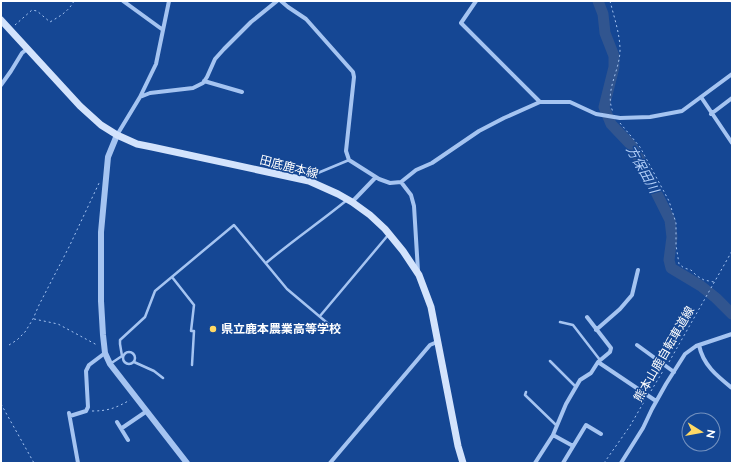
<svg xmlns="http://www.w3.org/2000/svg" width="733" height="464" viewBox="0 0 733 464" font-family="Raleway,'Noto Sans JP',sans-serif">
<rect width="100%" height="100%" fill="#154794"/>
<g fill="none" stroke-linecap="round" stroke-linejoin="round">
<path stroke="#31558f" stroke-width="11" d="M598,1l5,13 2,19 9,23v11l-10,40 7,17 20,21 10,17 29,58 2,17 -3,23 2,8 30,18 15,12 16,16"/>
<path stroke="#a5c4f1" stroke-width="1" stroke-dasharray="2 3" stroke-linecap="butt" d="M610,1c4,16 10,33 10,49 0,21 -16,41 -7,62
M731,1l1,5
M15,25l17,-15 5,1 13,11c10,-6 18,-10 24,-21
M620,123l20,24 29,54 7,22v22l3,19 5,4 7,2 6,6 7,4 10,2
M34,319l24,5 39,21
M9,345l8,-5 8,-8 8,-13 6,-14 30,-58 31,-66
M669,362l63,-111
M651,391l12,-20
M1,404l33,59
M92,411c16,0 24,-3 38,-11
M604,463l26,-37 15,-26"/>
<path stroke="#a5c4f1" stroke-width="2.5" d="M309,180l4,-5 36,-15
M266,263c26,-22 54,-41 81,-63
M172,277l22,28 -3,26h3l-2,34
M320,316l69,-82
M560,322l13,3 27,35
M123 358a6 6 0 1 1 12 0a6 6 0 1 1-12 0Z
M550,361l26,26
M134,362l20,9 9,7
M110,364l12,-8 -2,-12v-4l25,-23 10,-26 79,-66 53,64 51,43
M526,392l-1,3 31,30"/>
<path stroke="#a5c4f1" stroke-width="4" d="M281,1l7,6 18,12 47,53 1,5 -8,74 3,9 30,19 11,4 11,-1 15,-12 16,-7 47,-32 25,-13 36,-16h30l26,12 24,4 30,-1 32,-6 50,-37
M476,1l-15,22 79,79
M163,30l6,-29
M204,81l38,11
M1,85l10,-14 11,-18 5,-4
M140,97l10,-4 43,-5 10,-5 4,-6 8,-18 9,-10 27,-27 26,-21
M701,97l31,46
M711,114l21,-16
M117,135l23,-38 16,-33 7,-34 -40,-29
M401,182l10,13 3,11 4,65
M352,202l24,-25
M596,330l24,-21 12,-14 6,-25
M637,345l37,27
M699,345c4,20 18,31 33,43
M598,362l58,39
M69,413l9,50
M70,416l16,-5 2,-4 -2,-36 3,-6 16,-12
M117,422l11,18
M122,428l25,-17
M553,435l20,11
M330,463l100,-118 7,-3
M535,463l18,-28 13,-31 14,-24 11,-7 7,-11 12,-10 1,-4 -24,-31
M563,463l23,-38 15,9
M621,463l22,-35 9,-19 14,-25 19,-30 11,-8 36,-12"/>
<path stroke="#a5c4f1" stroke-width="6" d="M117,135l-9,22 -7,75v69l2,34 2,18 5,11 77,99"/>
<path stroke="#d3e3fc" stroke-width="7" d="M1,20l79,86 21,19 16,10 20,9 15,3 157,34 29,13 14,8 18,13 15,14 18,22 16,24 12,32 27,139 5,17"/>
</g>
<circle fill="#ffd965" stroke="#154794" stroke-width="1.5" cx="213" cy="329" r="4"/>
<g text-anchor="middle" stroke-width="3" stroke-linejoin="round" paint-order="stroke">
<g font-size="12" fill="#fff" stroke="#154794">
<text transform="translate(289 167) rotate(14)" y="4">田底鹿本線</text>
<text transform="translate(664 354) rotate(-60)" y="4">熊本山鹿自転車道線</text>
</g>
<g font-size="12" font-weight="bold" fill="#fff" stroke="#154794" text-anchor="start">
<text x="221" y="333">県立鹿本農業高等学校</text>
</g>
<g font-size="13" font-style="italic" fill="#b1cef8" stroke="#154794">
<text transform="translate(643 169) rotate(61)" y="5">方保田川</text>
</g>
</g>
<rect width="733" height="464" fill="none" stroke="#ffffff" stroke-width="4"/>
<g transform="translate(701 432) rotate(101)"><circle r="19" fill="#154794" stroke="#7391bf"/>
<path d="M0-3L7 15L0 10L-7 15Z" fill="#ffd965"/>
<text y="-6" font-size="11" font-weight="bold" text-anchor="middle" fill="#ffffff">N</text>
</g>
</svg>
